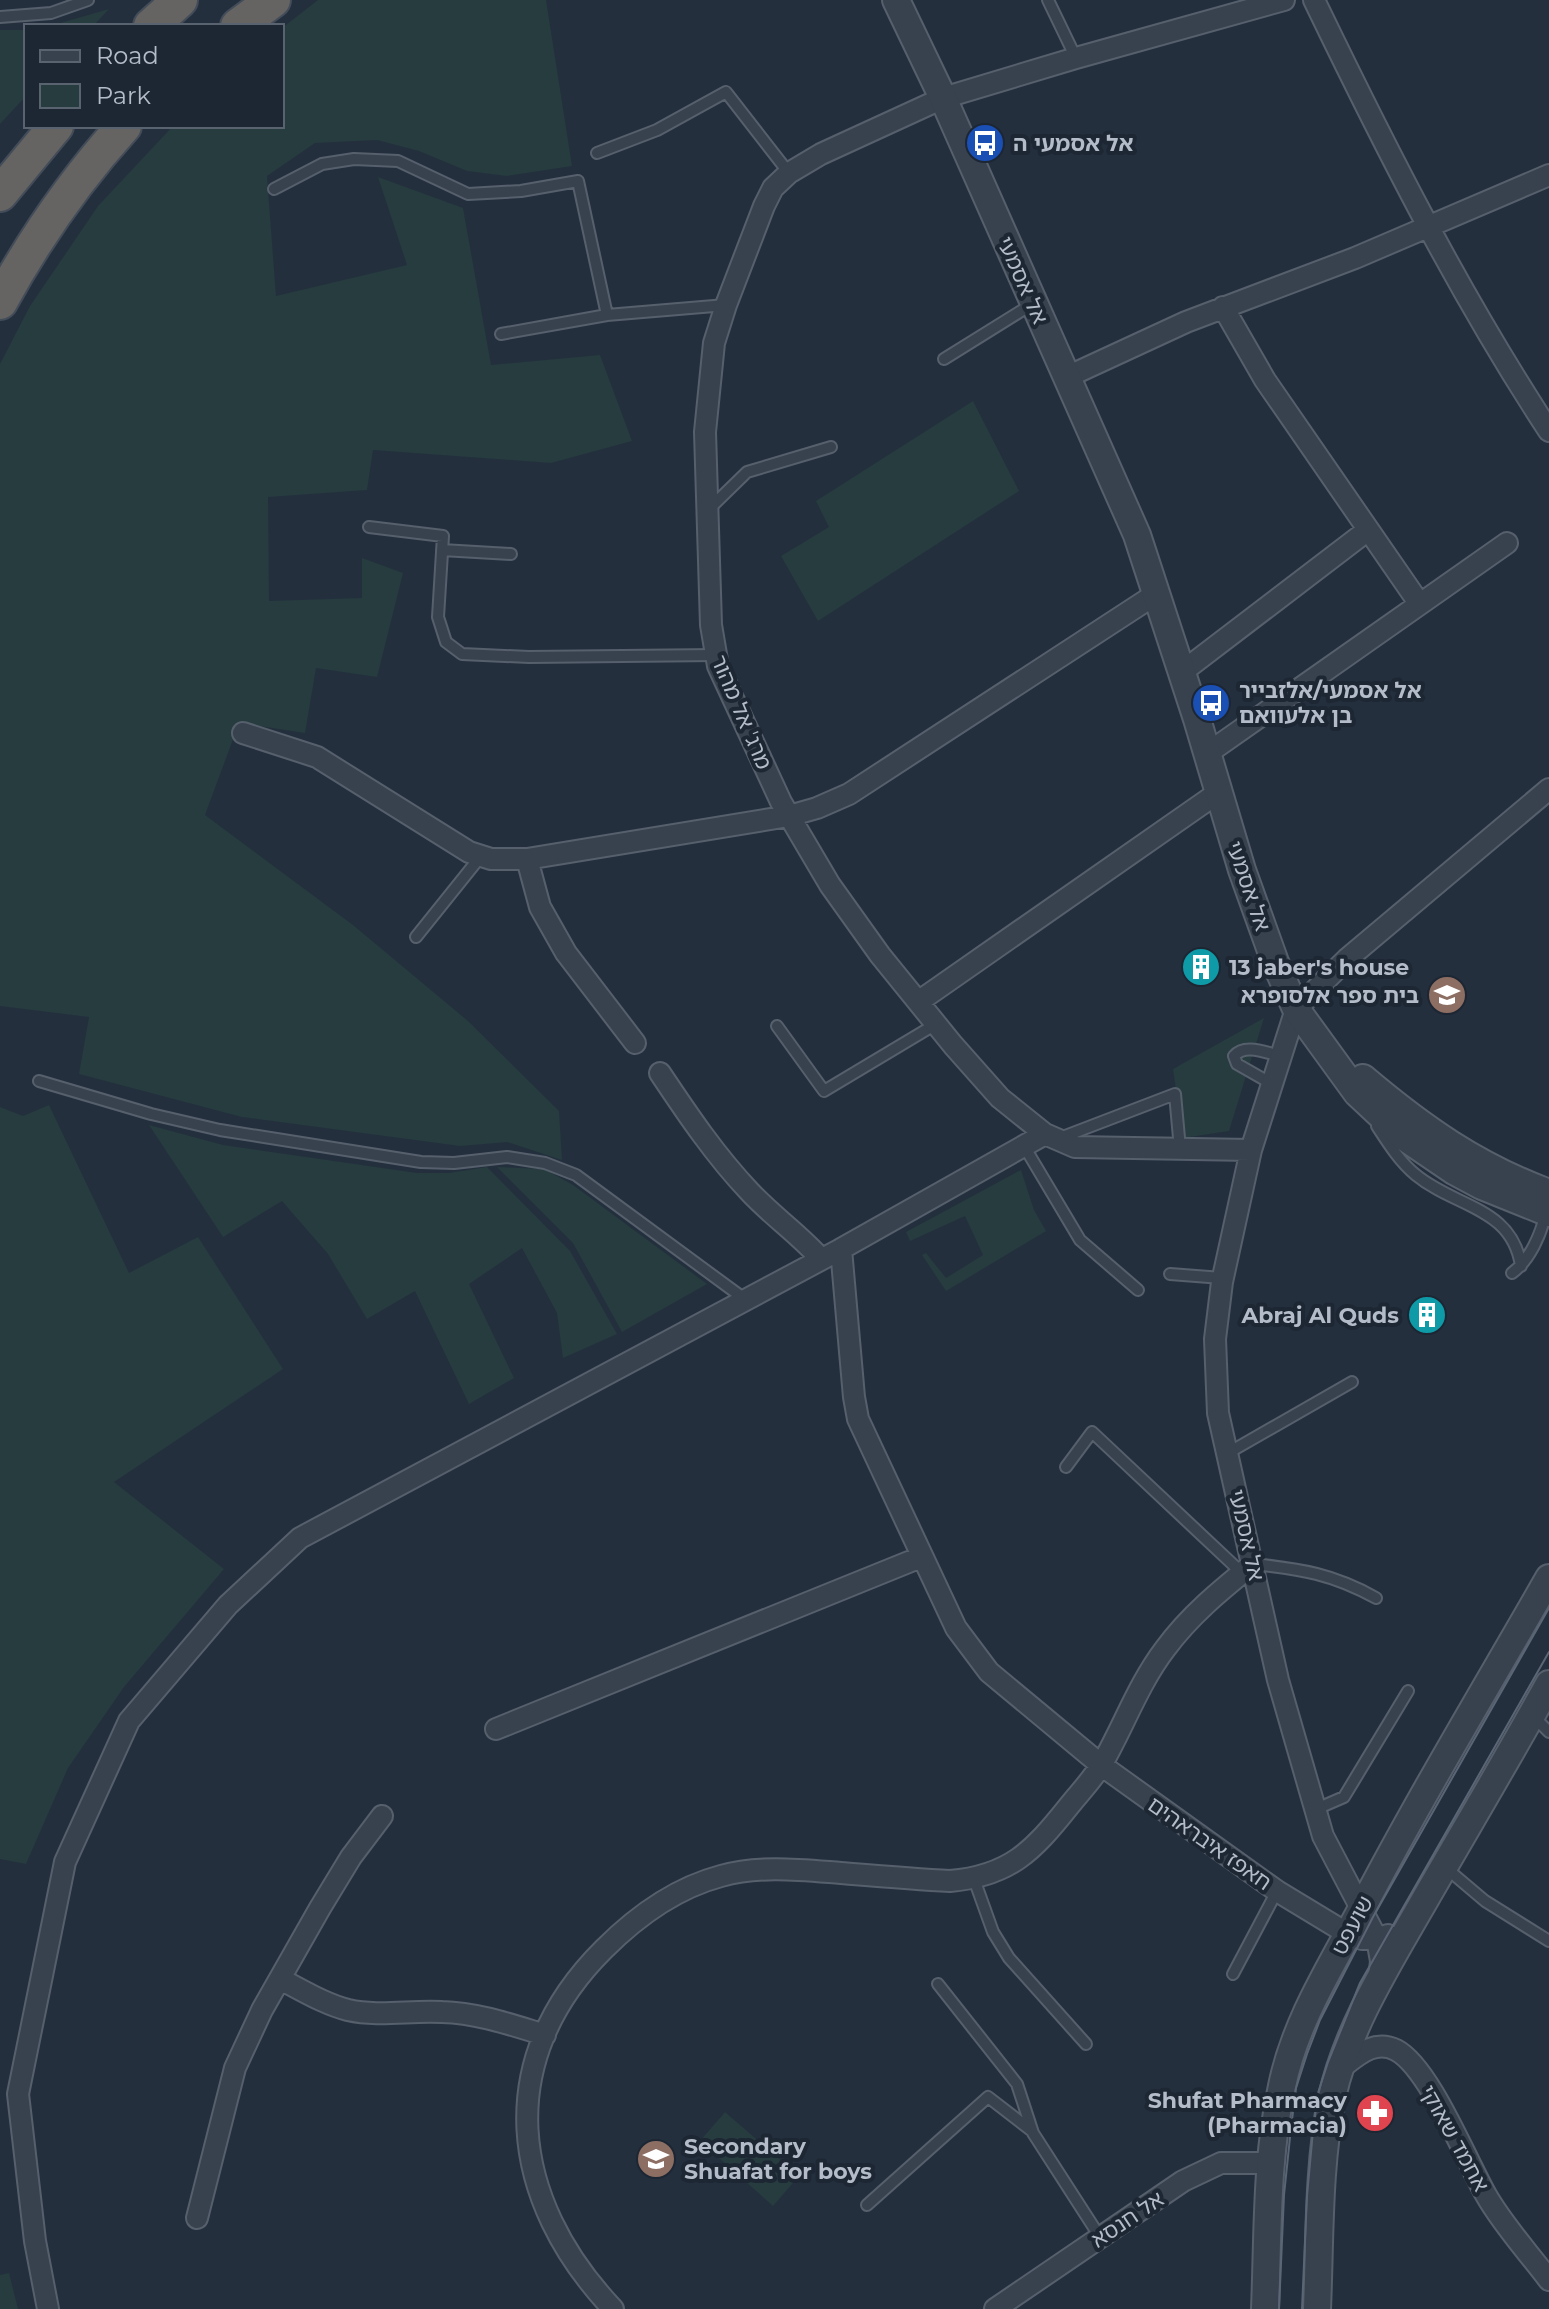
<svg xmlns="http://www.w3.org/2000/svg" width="1549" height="2309" viewBox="0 0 1549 2309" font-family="Montserrat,'Noto Sans Hebrew',sans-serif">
<rect width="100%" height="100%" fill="#242f3e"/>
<path fill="#263c3f" d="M318,0h228l26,166 -65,10 -40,-5 -48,-20 -42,-11 -62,3 -48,33 9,120 131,-31 -29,-88 85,31 28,157 109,-10 32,86 -81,22 -178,-13 -6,40 -99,7 1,104 93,-3v-40l41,15 -26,104 -61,-9 -11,65 -66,-10 -34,92 148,110 115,96 91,90 3,49 -55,-18 -47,4 -218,-29 -163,-43 10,-57 -89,-11v-642l30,-58 68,-100 75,-80h109v-98z
M109,9l-16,17h-43z
M0,30h26v66l-26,28z
M973,401l46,90 -201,130 -37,-65 48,-29 -13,-26z
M1264,1018l-35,113 -46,7 -10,-69z
M49,1105l80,168 69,-36 85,132 -169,113 110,87 -100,118 -56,81 -42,96 -26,-5v-752l23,9z
M149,1125l74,20 194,28h32l38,-6 83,84 47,83 -54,24 -6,-45 -35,-65 -53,36 45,94 -45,26 -54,-113 -48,28 -39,-65 -46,-53 -59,36z
M497,1167l47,2 29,16 134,99 -85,48 -49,-89z
M1021,1170l13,40 12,21 -100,60 -24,-36 4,-2 20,25 37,-23 -18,-39 -55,25 -4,-9z
M725,2112l74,64 -26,30 -73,-65z
M9,2273l9,36h-18v-34z"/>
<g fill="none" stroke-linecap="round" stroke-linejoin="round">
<g stroke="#565f6c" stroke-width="14">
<path id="service" d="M1048,0l28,58
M0,17l51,-4 37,-13
M597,153l60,-23 69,-38 63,81
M274,189l48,-25 32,-5 44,2 70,33 53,-3 57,-10 29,134 119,-10
M501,334l106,-19
M944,359l90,-56
M708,510l39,-38 84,-25
M369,527l74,9 -5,81 8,25 16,12 67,3 187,-2
M442,550l69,4
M416,937l65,-81
M777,1026l47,65 112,-67
M39,1081l112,33 69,16 201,32 33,1 53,-6 38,6 31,12 170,125
M1272,1084l-35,-20 -3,-8c11,-13 32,-3 47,0
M1377,1126c11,17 23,36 39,49 40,33 96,32 105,91
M1060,1138l115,-44 5,55
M1024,1146l56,94 58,50
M1512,1273c18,-13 29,-39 34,-60
M1170,1274l52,4
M1228,1453l124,-71
M1066,1467l26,-35 150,141
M1253,1564c48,5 80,10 123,34
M1534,1717l15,15
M1314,1810l30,-13 64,-106
M1446,1868l39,33 64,40
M974,1879l19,53 16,26 77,86
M1233,1974l44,-83
M938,1984l79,100 16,49 67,104
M867,2205l121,-108 44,34"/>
</g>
<g stroke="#565f6c" stroke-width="24">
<path id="minor" d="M1314,0c71,147 145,294 235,431
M1223,307l42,73 154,223
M1067,377l119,-55 169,-64 194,-83
M1182,672l186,-142
M243,733l74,24 152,95 22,7h36l262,-43 28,-8 32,-14 307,-200
M1208,753l299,-210
M527,859l13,48 26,46 69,90
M918,1002l301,-210
M660,1073c28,42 55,82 89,118 23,25 50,43 72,68
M1251,1150l-176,-3 -30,-13 -45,-36 -47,-53 -73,-90 -50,-70 -49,-83 -63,-136 -7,-41 -6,-193 9,-89 12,-38 38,-99 9,-18 16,-15 32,-19 122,-56 133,-40 208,-58
M841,1249l13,148 4,22 98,209 33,44 112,93 176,126 71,43 14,5h15l11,-4
M496,1729l425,-172
M280,1979c22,11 44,25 68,31 31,7 63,0 94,2 36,1 70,13 103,23
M1379,1979l2,-18 -4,-22 -54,-103 -45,-156 -60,-267 -3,-74 7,-57 29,-132 45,-141 51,-50 202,-170
M1341,2068c16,-12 33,-29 55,-18 33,17 70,110 90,145 17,30 42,57 63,85
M197,2218l38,-150 27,-58 58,-102 31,-51 31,-41
M48,2309l-13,-68 -17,-147 47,-232 64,-141 99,-116 72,-67 541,-289 204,-115
M613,2309c-104,-110 -121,-249 -9,-360 32,-32 72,-61 117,-73 39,-11 81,-6 120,-3 37,3 73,6 109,8 60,-5 83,-30 119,-75 11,-14 25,-28 34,-44 21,-37 36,-79 62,-113 25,-34 56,-59 88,-85
M995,2309l188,-128 38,-18h51"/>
</g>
<g stroke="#565f6c" stroke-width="30">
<path id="tertiary" d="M896,0l47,98 194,437 60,184 45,151 33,92 21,47 61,84 47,44 50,34 28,15 67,27
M1363,1078c59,50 113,88 186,115
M1265,2309c3,-74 1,-151 17,-223 13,-64 49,-120 79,-176 59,-113 125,-222 188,-332
M1317,2309c3,-70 1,-143 15,-212 15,-67 53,-128 87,-187 43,-75 88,-150 130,-226"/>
</g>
<g stroke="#434c59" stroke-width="38">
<path id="trunk" d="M151,26l29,-26
M238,26l35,-26
M0,194l56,-68
M0,302c34,-62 76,-123 124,-176"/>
</g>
<use href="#service" stroke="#38414e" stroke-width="10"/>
<use href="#minor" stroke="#38414e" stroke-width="20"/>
<use href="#tertiary" stroke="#38414e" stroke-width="26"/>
<use href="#trunk" stroke="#656462" stroke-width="34"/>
<path stroke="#5a6575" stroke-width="2" d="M1279,2309l5,-114 7,-67 5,-40 11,-34 13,-34 53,-103 176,-309
M1302,2309l5,-113 6,-65 5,-38 10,-31 32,-79 189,-331"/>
</g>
<defs>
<g id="bus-disc" transform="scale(2)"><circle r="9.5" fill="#1a4fb4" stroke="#1d2633"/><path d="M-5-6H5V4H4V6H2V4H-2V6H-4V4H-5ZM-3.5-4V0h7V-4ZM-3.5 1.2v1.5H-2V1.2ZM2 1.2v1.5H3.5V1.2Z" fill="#fff"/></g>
<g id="building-disc" transform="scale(2)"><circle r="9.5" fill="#0f9aa8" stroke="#1d2633"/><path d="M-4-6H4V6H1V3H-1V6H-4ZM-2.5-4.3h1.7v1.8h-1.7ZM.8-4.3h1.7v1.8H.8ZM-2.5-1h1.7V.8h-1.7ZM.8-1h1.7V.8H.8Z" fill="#fff"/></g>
<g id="school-disc" transform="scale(2)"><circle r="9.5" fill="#8d6e63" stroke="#1d2633"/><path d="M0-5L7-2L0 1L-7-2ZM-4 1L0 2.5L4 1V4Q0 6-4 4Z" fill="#fff"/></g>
<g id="pharmacy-disc" transform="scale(2)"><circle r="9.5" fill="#e0444e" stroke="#1d2633"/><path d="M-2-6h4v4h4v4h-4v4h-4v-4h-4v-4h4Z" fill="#fff"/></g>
</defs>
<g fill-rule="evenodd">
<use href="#bus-disc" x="985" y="143"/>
<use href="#bus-disc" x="1211" y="703"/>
<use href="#building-disc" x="1201" y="967"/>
<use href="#school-disc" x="1447" y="995"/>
<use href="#building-disc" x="1427" y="1315"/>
<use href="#pharmacy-disc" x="1375" y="2113"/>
<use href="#school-disc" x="656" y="2159"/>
</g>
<g text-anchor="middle" stroke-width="8" stroke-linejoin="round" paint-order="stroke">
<g font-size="22" font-weight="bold" fill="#b4bcc9" stroke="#1d2633" text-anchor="start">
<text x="1013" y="151">אל אסמעי ה</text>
<text x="1239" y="698">אל אסמעי/אלזבייר<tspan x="1239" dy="25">בן אלעוואם</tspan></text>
<text x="1229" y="975">13 jaber's house</text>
<text x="1419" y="1003" text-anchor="end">בית ספר אלסופרא</text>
<text x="1399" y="1323" text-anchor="end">Abraj Al Quds</text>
<text x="1347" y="2108" text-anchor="end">Shufat Pharmacy<tspan x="1347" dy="25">(Pharmacia)</tspan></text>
<text x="684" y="2154">Secondary<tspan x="684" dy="25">Shuafat for boys</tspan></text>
</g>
<g font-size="22" fill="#b4bcc9" stroke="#1d2633">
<text transform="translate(1023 280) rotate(66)" y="8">אל אסמעי</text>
<text transform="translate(742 712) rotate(67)" y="8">מרג' אל מהור</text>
<text transform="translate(1249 886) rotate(71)" y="8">אל אסמעי</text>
<text transform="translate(1247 1535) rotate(77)" y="8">אל אסמעי</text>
<text transform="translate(1210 1843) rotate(35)" y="8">חאפז איבראהים</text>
<text transform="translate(1352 1925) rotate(-62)" y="8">שועפט</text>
<text transform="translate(1455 2138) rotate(61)" y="8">אחמד שאוקי</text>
<text transform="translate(1127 2219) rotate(-34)" y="8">אל חנסא</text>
</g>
</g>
<rect x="24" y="24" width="260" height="104" fill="#1d2633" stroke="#59626f" stroke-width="2"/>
<rect x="40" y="50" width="40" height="12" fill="#38414e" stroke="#59626f" stroke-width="2"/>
<text x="96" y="64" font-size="24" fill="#b4bcc9">Road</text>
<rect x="40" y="84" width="40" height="24" fill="#263c3f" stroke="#59626f" stroke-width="2"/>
<text x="96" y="104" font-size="24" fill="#b4bcc9">Park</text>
</svg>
